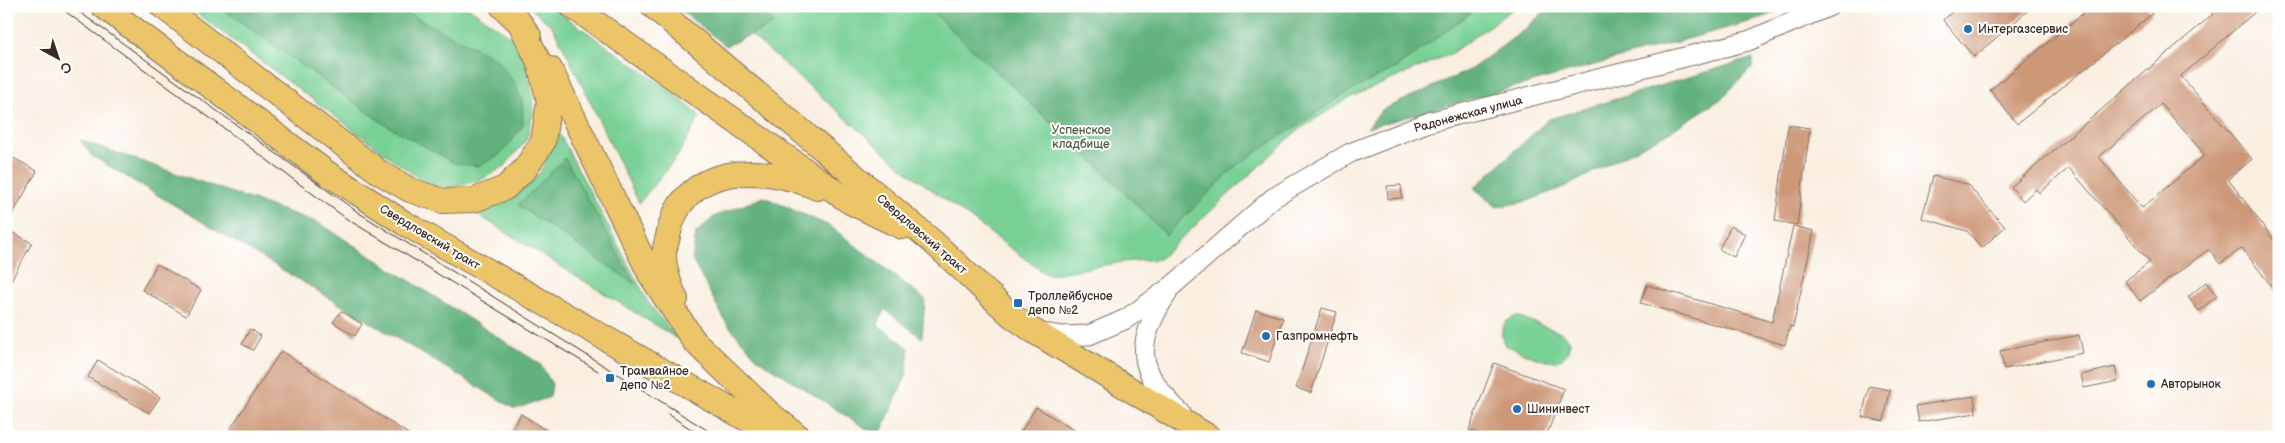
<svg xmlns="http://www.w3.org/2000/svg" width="2285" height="443" viewBox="0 0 2285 443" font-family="'Balsamiq Sans',sans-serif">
<rect width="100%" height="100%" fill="#fff"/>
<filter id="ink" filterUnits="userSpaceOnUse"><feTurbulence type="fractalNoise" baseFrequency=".02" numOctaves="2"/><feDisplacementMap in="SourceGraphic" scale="10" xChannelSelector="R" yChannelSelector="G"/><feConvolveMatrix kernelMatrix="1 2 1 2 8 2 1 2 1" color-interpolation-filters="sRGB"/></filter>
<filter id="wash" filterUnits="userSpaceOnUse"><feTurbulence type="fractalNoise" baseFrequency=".0096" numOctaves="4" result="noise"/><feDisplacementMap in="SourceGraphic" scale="20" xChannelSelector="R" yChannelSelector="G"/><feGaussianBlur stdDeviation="1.12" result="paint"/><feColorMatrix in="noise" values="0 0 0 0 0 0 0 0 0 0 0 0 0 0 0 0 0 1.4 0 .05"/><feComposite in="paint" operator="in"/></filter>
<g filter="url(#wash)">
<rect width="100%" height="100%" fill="#f9eee0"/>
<path fill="#78d095" stroke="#5a7d5a" d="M187,6h279l44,30 16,28 6,28 1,21 -6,26 -22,27 -23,13 -29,9 -27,-4z
M528,6h22l126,89 24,21 -23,41 -38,46 -73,-151 -14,-26z
M718,6h799l-67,48 -101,44 -51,32 -139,129 -37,3 -75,13 -142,-105z
M559,133l89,169 28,36 -201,-125 34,-12 31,-28z
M1517,316l47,18 6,8c-4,37 -43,11 -65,3 -7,-14 -3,-24 12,-29z"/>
<path fill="#62b27e" stroke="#4e6e4e" d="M219,6h168l14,4 96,49 17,24 8,18 1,24 -14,20 -10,10 -21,11 -24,-3 -71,-40z
M675,6h86l13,18 -48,22z
M926,6h554l-83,61 -52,27 -108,71 -71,70 -64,-65z
M1550,6h97l3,3 12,-3h128l-34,14 -389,108 15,-18 88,-40 54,-40z
M1753,58v9l-32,32 -50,32 -102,54 -41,16 -31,6 -23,-19 75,-69z
M80,140l239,83 221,141 12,20 -2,13 -35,12 -423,-253z
M565,158l70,126 -117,-79z
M764,197l66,29 95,73 -3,39 -38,-29 -6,16 31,23 -3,28 -27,61 -121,-78 -31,-35 -35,-64 4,-27 19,-17z"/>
<g id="blocks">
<path fill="#cd9878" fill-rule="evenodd" d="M1959,6h74l-59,51 -31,-37z
M2092,6h54l6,8 -135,110 -27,-34z
M2206,6h56l-81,70 71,83 -24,20 51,68v49l-37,-48 -22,16 -11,-15 -69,52 -15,-20 25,-19 -81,-94 -30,25 -3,-4 -13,12 -12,-14 202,-173zM2161,104l44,51 -63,53 -43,-51z
M1788,125l22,3 -13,97 -22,-4z
M6,154l31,17 -31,55z
M1933,176l34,8 38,43 -23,21 -15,-17 -45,-13z
M1401,185l1,13 -14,1 -1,-13z
M1731,226l14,8 -11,23 -15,-8z
M1793,226l21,5 -21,96 -3,-1 -5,19 -144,-42 6,-18 125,37z
M6,229l26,14 -26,46z
M157,264l44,26 -15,26 -44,-26z
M2206,282l11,14 -18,15 -11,-14z
M1322,308l15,4 -26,81 -15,-5z
M1256,310l27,8 -14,44 -27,-9z
M341,311l21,13 -7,12 -22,-14z
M250,329l11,7 -8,14 -11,-6z
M2079,335l4,18 -79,16 -4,-18z
M281,351l132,86h-188z
M98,360l62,37 -11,16 -61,-36z
M1494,363l70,26 -18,48h-59l-18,-7z
M2115,367l3,14 -34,7 -3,-13z
M1869,386l21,4 -6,31 -22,-4z
M1974,396l2,17 -57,9 -3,-16z
M1036,407l49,30h-67z
M521,414l35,23h-49z"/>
</g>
</g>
<g filter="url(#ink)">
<use href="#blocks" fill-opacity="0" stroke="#7e6f62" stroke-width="1"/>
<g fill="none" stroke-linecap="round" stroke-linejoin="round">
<g stroke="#7e6f62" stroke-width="21">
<path id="minor" d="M1167,294c-33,50 -31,77 14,119
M1041,333l20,3 28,-1 37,-16 46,-33 101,-88 77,-45 79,-31 319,-81 82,-35"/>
</g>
<g stroke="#7e6f62" stroke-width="26">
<path id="major" d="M103,6l224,167 77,50 374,214
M162,6l217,166 31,18 33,11 31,-1 31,-12 20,-19 18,-27 6,-41 -11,-41 -18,-37
M502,6l18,17 9,13
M572,6l278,196 52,25
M653,6l280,236 78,73 24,17 174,105
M550,69l100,205 44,67 76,73 29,23
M676,299c-6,-12 -12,-30 -12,-44 0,-6 3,-13 4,-19 14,-73 93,-73 149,-48"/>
</g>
<use href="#minor" stroke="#fff" stroke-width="19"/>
<use href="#major" stroke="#edc569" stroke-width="24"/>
<path stroke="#3b2a1e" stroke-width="1" d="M58,6l289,213 251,152
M71,6l288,207 359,224
M668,414l35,23"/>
</g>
</g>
<g fill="#1f6fb2" stroke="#fff" stroke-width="2">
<circle cx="1968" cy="29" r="5"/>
<rect x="1013" y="298" width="10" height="10" rx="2.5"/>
<circle cx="1266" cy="336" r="5"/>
<rect x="605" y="373" width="10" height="10" rx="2.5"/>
<circle cx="2151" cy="384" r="5"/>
<circle cx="1517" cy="409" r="5"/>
</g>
<g text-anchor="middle" stroke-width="4" stroke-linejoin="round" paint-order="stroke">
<g font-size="12" fill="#3b2a1e" stroke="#fff" text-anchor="start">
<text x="1978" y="33">Интергазсервис</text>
<text x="1028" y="300">Троллейбусное<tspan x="1028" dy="14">депо №2</tspan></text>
<text x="1276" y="340">Газпромнефть</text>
<text x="620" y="375">Трамвайное<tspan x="620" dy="14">депо №2</tspan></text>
<text x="2161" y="388">Авторынок</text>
<text x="1527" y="413">Шининвест</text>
</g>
<g font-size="12" fill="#3b2a1e" stroke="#fff">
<text transform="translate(1468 114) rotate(-15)" y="4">Радонежская улица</text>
<text transform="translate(922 234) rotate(41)" y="4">Свердловский тракт</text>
<text transform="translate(430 237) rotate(31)" y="4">Свердловский тракт</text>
</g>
<g font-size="12" fill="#4d5c42" stroke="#fff">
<text x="1081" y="134">Успенское<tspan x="1081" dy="14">кладбище</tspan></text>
</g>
</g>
<rect width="2285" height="443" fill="none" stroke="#fff" stroke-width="25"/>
<g transform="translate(58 58) rotate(140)" stroke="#ffffff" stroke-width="4" paint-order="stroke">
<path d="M0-4L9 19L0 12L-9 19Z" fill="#3b2a1e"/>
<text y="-8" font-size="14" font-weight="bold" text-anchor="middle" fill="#3b2a1e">С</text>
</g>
</svg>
